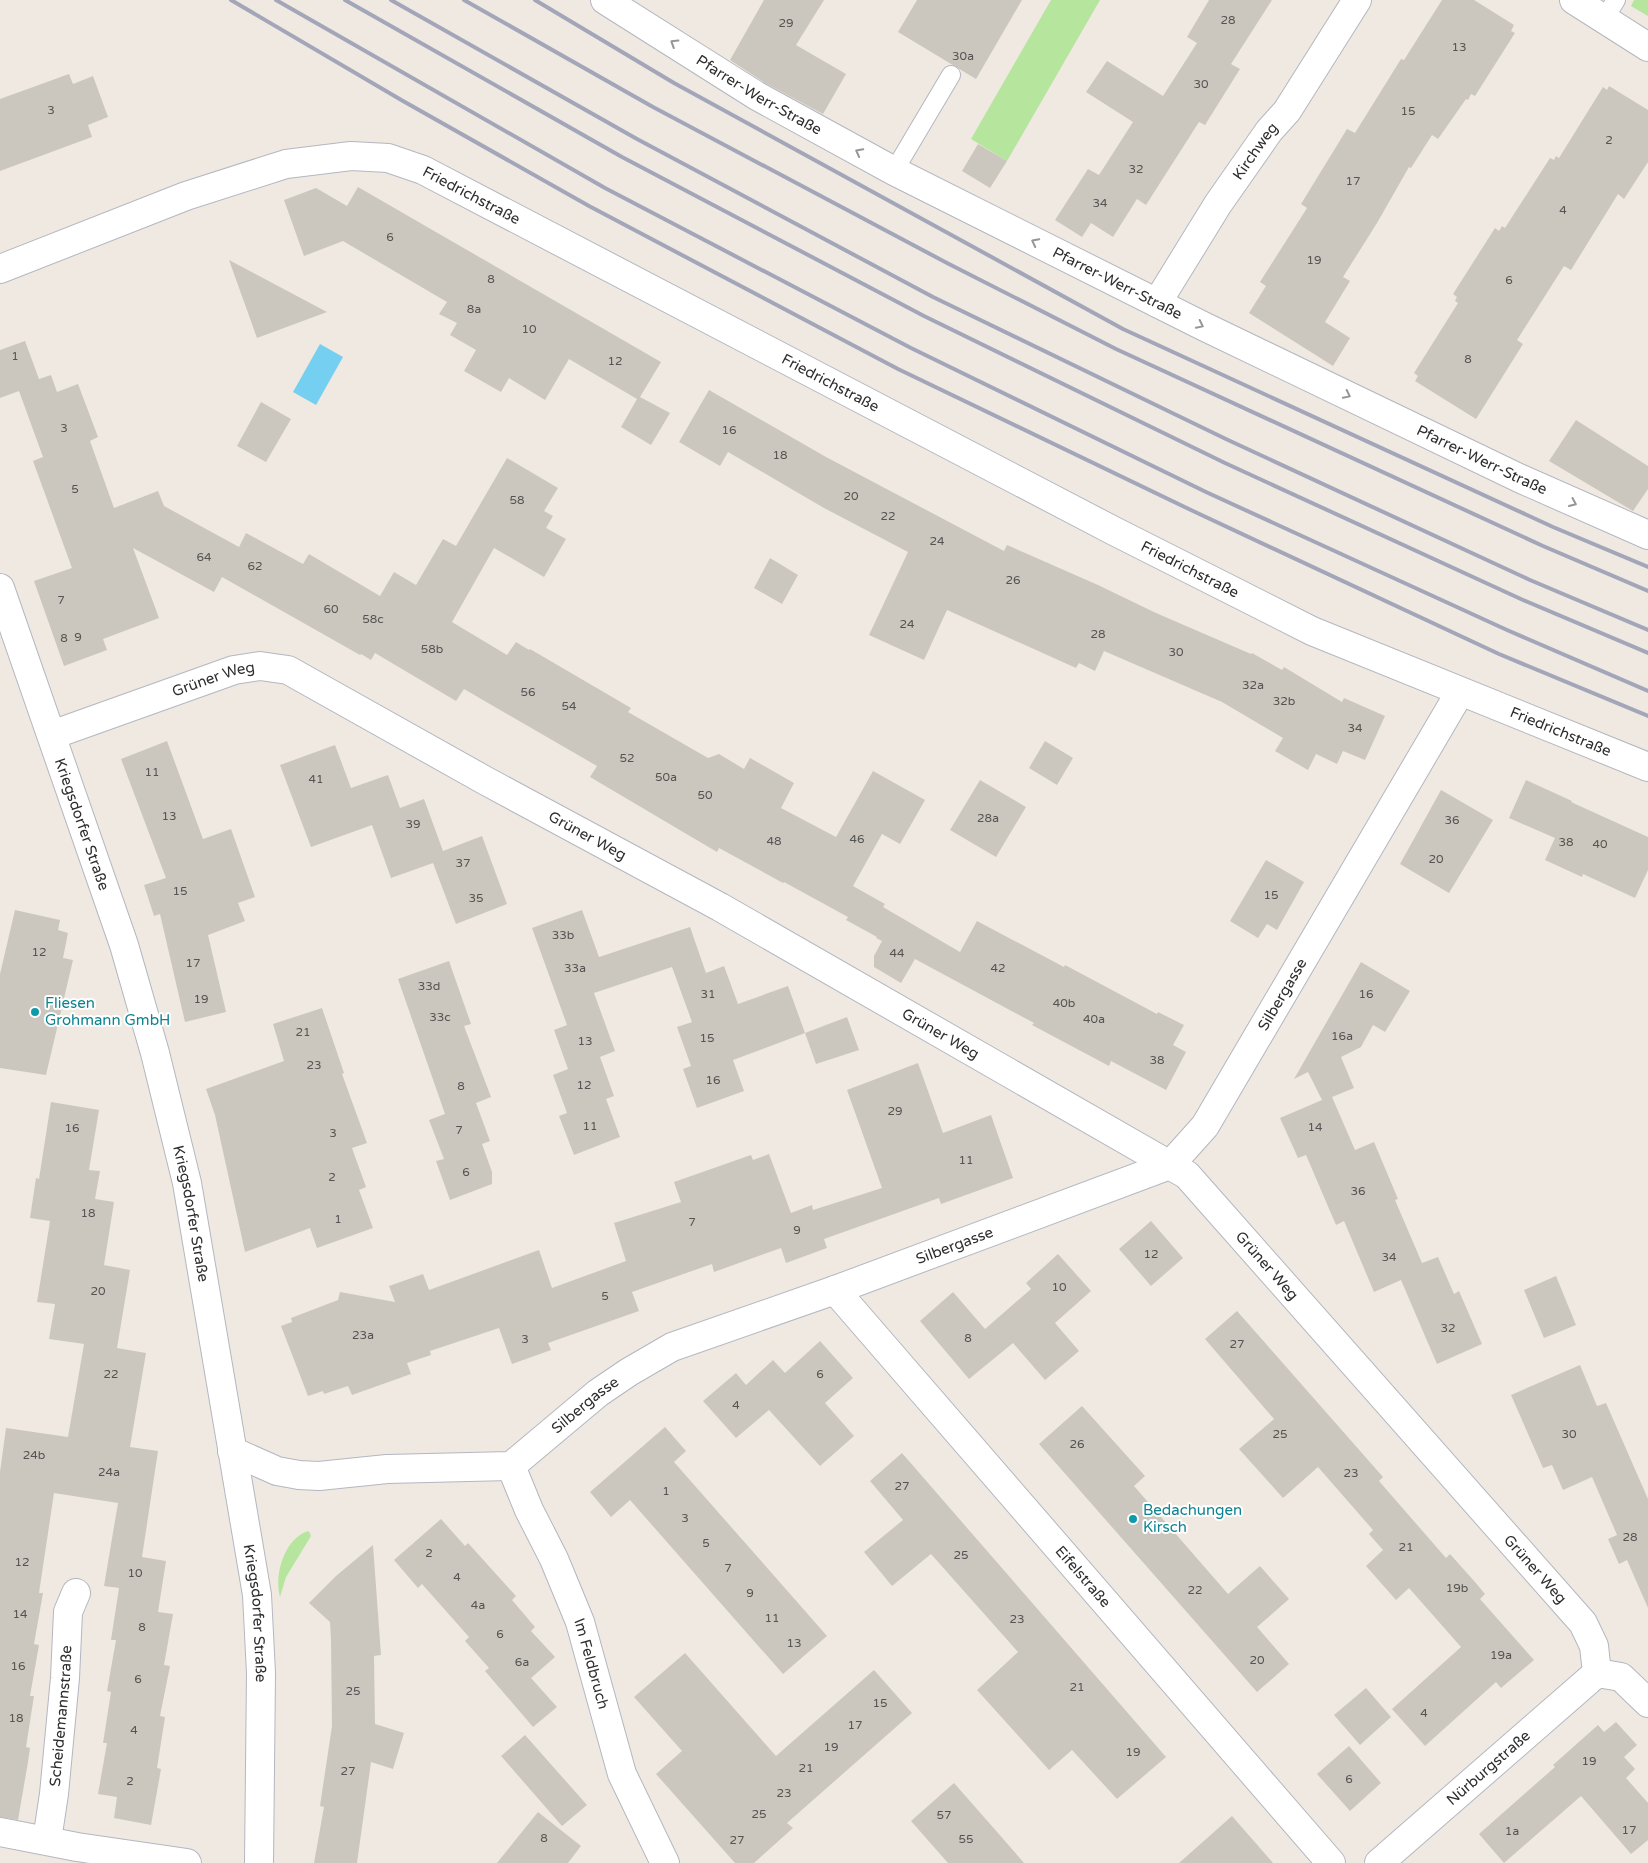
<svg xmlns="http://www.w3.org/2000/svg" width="1648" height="1863" viewBox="0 0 1648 1863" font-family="'Varela Round',sans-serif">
<rect width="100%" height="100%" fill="#efe9e1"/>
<path fill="#b6e59e" d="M1051,0h49l-93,161 -36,-22z
M1634,0h14v16l-17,-10z
M308,1531l2,2 1,3 -25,41 -6,20c-6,-22 4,-58 28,-66z"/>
<path fill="#75cff0" d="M320,344l23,13 -27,48 -23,-13z"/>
<path fill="#cbc7bf" d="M764,0h60l-28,45 50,29 -23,40 -58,-31 -35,-23z
M917,0h105l-46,79 -78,-47z
M1209,0h63l-41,64 9,5 -35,56 -6,-3 -53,83 -9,-6 -24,38 -22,-14 -9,14 -27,-17 33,-51 11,6 34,-53 -47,-30 21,-31 56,35 34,-53 -10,-6z
M1442,0h32l40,25 -3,6 4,2 -40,63 -4,-2 -3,6 -2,-1 -28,40 -6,-4 -21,33 -2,-1 -32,56 -34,54 7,4 -25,41 25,16 -17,28 -84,-53 17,-27 -6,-4 47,-74 -6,-4 46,-75 8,4 46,-74 3,1z
M69,74l4,10 20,-8 15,41 -20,8 4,12 -92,34v-72z
M1609,86l39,24v52l-24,37 -6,-5 -47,76 -7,-4 -47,74 6,4 -47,75 -61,-38 3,-5 -4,-3 44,-70 -3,-2 2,-4 -4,-3 42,-66 4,3 3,-5 3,2 45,-70 4,2 2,-4 3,2 44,-71 4,3z
M978,144l29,17 -17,27 -28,-17z
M358,187l303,175 -21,35 30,16 -19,32 -30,-18 16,-28 -68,-40 -24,41 -36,-22 -8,14 -37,-21 12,-21 -26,-15 7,-12 -18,-9 8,-12 -104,-61 -39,15 -20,-56 32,-12 31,18z
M229,260l98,52 -70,26z
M25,341l14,38 12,-4 6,17 21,-8 20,53 -8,4 24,67 44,-17 6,15 75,41 7,-14 57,31 6,-10 71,42 14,-24 22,13 27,-46 13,7 51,-88 51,30 -14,23 9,5 -7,12 20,11 -22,38 -50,-29 -42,74 55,33 9,-13 13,8 1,-1 101,59 -3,4 80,46 11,-4 25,15 6,-11 44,25 -13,25 55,29 37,-66 52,29 -25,44 -18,-10 -29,52 32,18 -2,3 77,45 17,-31 87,46 1,-2 92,49 1,-2 26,13 -11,20 13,7 -20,38 -55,-29 -2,5 -77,-41 2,-2 -119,-64 -14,24 -27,-16v-11l8,-15 -6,-3 1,-1 -31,-17 2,-3 -64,-35 -1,1 -64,-35 -2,4 -127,-75 7,-11 -133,-77 -8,12 -81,-48 -4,7 -10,-6 -1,1 -138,-78 -8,15 -81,-44 26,70 -56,21 4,11 -43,16 -30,-85 38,-13 -39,-107 10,-4 -24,-66 -19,7v-48z
M709,390l117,67 178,94 3,-6 91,40 58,28 95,41 1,-1 30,17 2,-3 58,35 2,-4 41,18 -20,44 -22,-9 -6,13 -21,-10 -8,16 -33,-19 8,-13 -61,-36 -118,-51 -9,20 -16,-8 -3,5 -129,-58 -23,50 -55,-25 39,-83 -84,-44 -96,-56 -8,14 -41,-24z
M261,402l30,17 -25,43 -29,-16z
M1576,420l72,46v23l-15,22 -84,-50z
M770,558l28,17 -16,29 -28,-16z
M167,741l36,98 28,-10 24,68 -17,6 7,18 -37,14 18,77 -41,10 -25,-108 -6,2 -10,-31 22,-7 -45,-119z
M1045,741l28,17 -16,27 -28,-17z
M335,745l16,43 37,-13 12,33 24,-9 19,52 39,-15 25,68 -51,20 -23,-61 -42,15 -19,-53 -61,22 -31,-82z
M980,780l46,27 -30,50 -46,-27z
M1526,780l46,21 -1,1 77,35v33l-13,28 -52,-24 -1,3 -37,-17 10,-22 -46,-20z
M1441,790l52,30 -44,73 -49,-29z
M1266,860l38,22 -27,48 -10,-6 -9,14 -28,-17z
M15,910l45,10 -2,10 10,3 -5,25 10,2 -27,115 -46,-7v-94z
M582,910l17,47 91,-30 16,46 18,-7 14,38 50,-18 17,47 42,-16 12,33 -43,14 -11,-31 -72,27 11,31 -47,17 -14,-39 8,-3 -14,-39 15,-5 -20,-55 -78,26 21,58 -15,6 14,39 -8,3 14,38 -46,18 -15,-39 8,-3 -14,-38 15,-6 -14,-39 13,-5 -35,-97z
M449,961l22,63 -7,2 27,71 -15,6 14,38 -8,3 10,28v12l-42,16 -14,-39 8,-2 -15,-39 16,-6 -47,-135z
M1361,962l49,29 -25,41 -12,-7 -12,22 -20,10 13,31 -22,9 23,53 19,-8 24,57 -3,1 27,63 16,-6 16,37 5,-3 23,53 -45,20 -36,-84 -27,12 -30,-71 -8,4 -30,-70 -8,3 -18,-40 42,-18 -14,-28 -14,7z
M322,1008l22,65 -2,1 25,69 -15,5 14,39 -7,3 14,38 -56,20 -7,-20 -65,24 -30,-137 -9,-26 78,-28 -11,-37z
M918,1063l25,70 48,-18 22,63 -72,26 -2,-6 -115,41 3,9 -41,15 -5,-15 -67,24 -2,-8 -80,28 7,19 -91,32 3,7 -39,14 -13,-36 -69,23 1,4 -24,8 4,11 -59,21 -4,-9 -24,8 -1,-3 -15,5 -27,-70 11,-4 -1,-4 47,-18 2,-8 55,10 -6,-16 34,-12 6,16 110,-40 13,38 74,-27 -12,-38 67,-21 -7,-20 77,-27 2,5 16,-6 22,59 21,-8 1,5 69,-22 -35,-98z
M51,1102l48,8 -10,60 11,1 -5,28 19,3 -10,63 26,5 -13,78 29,5 -16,94 28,4 -16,106 24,4 -8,51 15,2 -9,51 6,1 -10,50 5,1 -8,51 4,1 -10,56 -37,-7 3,-21 -19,-3 9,-51h-4l8,-51 -4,-1 9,-51h-5l8,-52 -15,-2 14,-83 -64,-10 -15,100h4l-9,51 5,1 -9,51h4l-8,51 4,1 -2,14 -10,58 -18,-3v-345l6,-44 62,9 16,-93 -35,-5 6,-35 -18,-2 13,-81 -20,-3 6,-40 3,1z
M1151,1221l32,37 -32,28 -32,-37z
M1058,1254l33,37 -36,32 24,28 -34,29 -32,-37 -44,36 -49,-58 33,-29 32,37 46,-40 -5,-6z
M1556,1276l20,49 -32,13 -20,-48z
M1237,1311l146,166 -4,4 67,77 4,-4 25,28 10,12 -5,5 54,61 -33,28 -5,-6 -71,64 -33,-37 69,-62 -52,-59 -13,12 -30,-34 17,-16 -14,-16 4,-4 -55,-63 -35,31 -44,-49 35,-30 -69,-80z
M820,1341l33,37 -28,25 29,33 -34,30 -51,-56 -33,28 -33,-37 33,-28 10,12 27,-25 12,13z
M1580,1365l17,41 9,-3 42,96v109l-21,-48 -8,4 -11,-25 9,-4 -25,-58 -29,13 -11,-25 -9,3 -32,-73z
M1082,1406l63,70 -11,10 94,108 32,-28 29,33 -32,28 32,37 -32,28 -218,-248z
M665,1427l21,24 -12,11 153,174 -44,38 -153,-174 -19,17 -21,-25z
M902,1453l264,304 -49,42 -45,-49 -23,20 -72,-80 41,-38 -87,-98 -39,32 -28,-34 39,-32 -33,-39z
M441,1519l24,27 3,-3 48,53 -4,4 23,27 -4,4 24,26 -24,21 26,29 -24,20 -48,-56 4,-3 -24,-27 4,-4 -47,-53 -4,4 -24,-28z
M373,1545l8,110 -7,1 1,68 29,9 -11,36 -22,-7 -14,101h-43l10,-56 -4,-1 12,-80 -1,-86 -1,-18 -21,-19 27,-27z
M685,1653l91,103 98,-86 38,43 -125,110 6,5 -39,35h-19l-79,-89 26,-23 -48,-54z
M1366,1688l25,29 -31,28 -26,-30z
M1616,1722l21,23 -13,12 11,12 -9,9 22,25v37l-17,14 -50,-58 -77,67 -25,-29 76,-67 -2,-2 45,-40 6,7z
M525,1735l62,70 -25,21 -61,-70z
M1349,1746l32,37 -31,28 -33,-37z
M954,1783l44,50 26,30h-76l-37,-42z
M538,1812l43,34 -13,17h-71z
M1232,1816l41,47h-94z"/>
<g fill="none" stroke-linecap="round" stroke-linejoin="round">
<g stroke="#b4b7c1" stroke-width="20">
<path id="lane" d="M1604,19l12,-19
M894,171l57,-96"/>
</g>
<g stroke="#b4b7c1" stroke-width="30">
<g id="street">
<path id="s1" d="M605,0l152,96 137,75 309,155 316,152 129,57"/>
<path d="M1574,0l74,47"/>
<path id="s2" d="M0,269l186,-73 100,-32 65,-8 37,2 35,12 691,361 198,100 336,136"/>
<path id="s3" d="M1157,303l61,-99 51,-73 18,-20 70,-111"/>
<path id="s4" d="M52,735l182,-65 26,-4 28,4 198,111 234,126 467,268 396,448 11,23 3,27"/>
<path id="s5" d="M835,1290l496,573"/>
<path id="s6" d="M232,1451l45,20 22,4 20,1 68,-7 124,-3 87,-73 31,-21 43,-25 163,-57 335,-125 35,-39 255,-434"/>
<path id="s7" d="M511,1466l18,44 25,49 26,63 42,152 43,89"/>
<path d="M1597,1673l24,4 27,26"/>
<path d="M0,1832l77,15 110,16"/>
<path id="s8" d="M47,1840l7,-46 11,-116 3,-66 8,-19"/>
<path id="s9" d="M1379,1863l218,-190"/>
</g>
</g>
<g stroke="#b4b7c1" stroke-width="30">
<g id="secondary">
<path id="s10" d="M0,588l124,357 31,108 32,130 70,412 4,78 -2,190"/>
</g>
</g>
<use href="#lane" stroke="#fff" stroke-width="18"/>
<use href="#street" stroke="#fff" stroke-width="28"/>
<use href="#secondary" stroke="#fff" stroke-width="28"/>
<path stroke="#a3a6b8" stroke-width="4" d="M231,0l172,101 186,105 309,163 295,142 306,143 149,62
M276,0l329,188 306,160 295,144 301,138 141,61
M345,0l277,157 302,159 301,147 298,137 125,53
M391,0l246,139 296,158 295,143 302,140 118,50
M464,0l189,107 294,156 169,86 427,197 105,45
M535,0l139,83 449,246 430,198 95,40"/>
</g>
<defs><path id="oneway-chevron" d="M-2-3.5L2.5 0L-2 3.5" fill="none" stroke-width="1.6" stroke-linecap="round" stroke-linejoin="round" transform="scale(1.25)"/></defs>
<g stroke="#969696">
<use href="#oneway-chevron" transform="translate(674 43) rotate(-148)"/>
<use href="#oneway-chevron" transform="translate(859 152) rotate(-152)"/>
<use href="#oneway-chevron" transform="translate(1035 242) rotate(-153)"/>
<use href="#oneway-chevron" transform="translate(1200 325) rotate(26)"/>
<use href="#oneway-chevron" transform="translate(1347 395) rotate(26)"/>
<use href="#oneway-chevron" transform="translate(1573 503) rotate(24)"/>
</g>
<g fill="#0f9aa8" stroke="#fff" stroke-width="2">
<circle cx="35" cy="1012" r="5"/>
<circle cx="1133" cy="1519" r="5"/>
</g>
<g text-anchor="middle" stroke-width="4" stroke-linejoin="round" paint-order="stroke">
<g font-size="12" fill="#555452">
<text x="1228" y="24">28</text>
<text x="786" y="27">29</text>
<text x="1459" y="51">13</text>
<text x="963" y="60">30a</text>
<text x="1201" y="88">30</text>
<text x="51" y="114">3</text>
<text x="1408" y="115">15</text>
<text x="1609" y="144">2</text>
<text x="1136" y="173">32</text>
<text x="1353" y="185">17</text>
<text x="1100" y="207">34</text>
<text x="1563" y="214">4</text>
<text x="390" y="241">6</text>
<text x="1314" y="264">19</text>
<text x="491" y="283">8</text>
<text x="1509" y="284">6</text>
<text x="474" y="313">8a</text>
<text x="529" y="333">10</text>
<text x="15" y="360">1</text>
<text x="1468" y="363">8</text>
<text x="615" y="365">12</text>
<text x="64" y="432">3</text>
<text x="729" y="434">16</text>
<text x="780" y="459">18</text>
<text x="75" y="493">5</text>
<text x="851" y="500">20</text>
<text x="517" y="504">58</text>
<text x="888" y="520">22</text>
<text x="937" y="545">24</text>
<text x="204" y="561">64</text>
<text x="255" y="570">62</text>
<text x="1013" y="584">26</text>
<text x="61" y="604">7</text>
<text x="331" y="613">60</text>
<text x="373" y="623">58c</text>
<text x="907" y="628">24</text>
<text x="1098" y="638">28</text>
<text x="78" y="641">9</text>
<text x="64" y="642">8</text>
<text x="432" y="653">58b</text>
<text x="1176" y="656">30</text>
<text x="1253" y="689">32a</text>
<text x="528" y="696">56</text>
<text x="1284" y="705">32b</text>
<text x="569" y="710">54</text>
<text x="1355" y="732">34</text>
<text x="627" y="762">52</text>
<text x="152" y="776">11</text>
<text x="666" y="781">50a</text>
<text x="316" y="783">41</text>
<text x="705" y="799">50</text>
<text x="169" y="820">13</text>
<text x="988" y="822">28a</text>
<text x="1452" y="824">36</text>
<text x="413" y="828">39</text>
<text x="857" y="843">46</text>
<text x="774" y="845">48</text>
<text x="1566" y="846">38</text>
<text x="1600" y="848">40</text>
<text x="1436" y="863">20</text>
<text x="463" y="867">37</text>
<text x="180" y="895">15</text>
<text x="1271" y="899">15</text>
<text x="476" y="902">35</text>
<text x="563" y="939">33b</text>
<text x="39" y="956">12</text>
<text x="897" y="957">44</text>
<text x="193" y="967">17</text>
<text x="575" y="972">33a</text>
<text x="998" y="972">42</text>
<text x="429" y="990">33d</text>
<text x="708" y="998">31</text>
<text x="1366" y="998">16</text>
<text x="201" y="1003">19</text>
<text x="1064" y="1007">40b</text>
<text x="440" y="1021">33c</text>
<text x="1094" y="1023">40a</text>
<text x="303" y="1036">21</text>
<text x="1342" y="1040">16a</text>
<text x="707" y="1042">15</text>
<text x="585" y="1045">13</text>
<text x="1157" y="1064">38</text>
<text x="314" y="1069">23</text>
<text x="713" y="1084">16</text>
<text x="584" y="1089">12</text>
<text x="461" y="1090">8</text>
<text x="895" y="1115">29</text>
<text x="590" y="1130">11</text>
<text x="1315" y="1131">14</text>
<text x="72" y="1132">16</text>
<text x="459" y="1134">7</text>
<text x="333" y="1137">3</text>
<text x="966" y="1164">11</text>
<text x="466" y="1176">6</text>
<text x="332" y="1181">2</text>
<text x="1358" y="1195">36</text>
<text x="88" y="1217">18</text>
<text x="338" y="1223">1</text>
<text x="692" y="1226">7</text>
<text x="797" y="1234">9</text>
<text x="1151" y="1258">12</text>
<text x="1389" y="1261">34</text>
<text x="1059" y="1291">10</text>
<text x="98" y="1295">20</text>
<text x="605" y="1300">5</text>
<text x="1448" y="1332">32</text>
<text x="363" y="1339">23a</text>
<text x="968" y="1342">8</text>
<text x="525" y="1343">3</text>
<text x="1237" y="1348">27</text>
<text x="111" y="1378">22</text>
<text x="820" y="1378">6</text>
<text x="736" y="1409">4</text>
<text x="1280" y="1438">25</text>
<text x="1569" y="1438">30</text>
<text x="1077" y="1448">26</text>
<text x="34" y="1459">24b</text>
<text x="109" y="1476">24a</text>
<text x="1351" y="1477">23</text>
<text x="902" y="1490">27</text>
<text x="666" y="1495">1</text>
<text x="685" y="1522">3</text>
<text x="1630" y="1541">28</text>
<text x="706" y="1547">5</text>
<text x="1406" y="1551">21</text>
<text x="429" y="1557">2</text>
<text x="961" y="1559">25</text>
<text x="22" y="1566">12</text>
<text x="728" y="1572">7</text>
<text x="135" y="1577">10</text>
<text x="457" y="1581">4</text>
<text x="1457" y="1592">19b</text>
<text x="1195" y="1594">22</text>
<text x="750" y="1597">9</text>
<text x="478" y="1609">4a</text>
<text x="20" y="1618">14</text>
<text x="772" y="1622">11</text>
<text x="1017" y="1623">23</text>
<text x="142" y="1631">8</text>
<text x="500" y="1638">6</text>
<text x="794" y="1647">13</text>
<text x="1501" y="1659">19a</text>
<text x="1257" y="1664">20</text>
<text x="522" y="1666">6a</text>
<text x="18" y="1670">16</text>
<text x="138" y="1683">6</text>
<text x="1077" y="1691">21</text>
<text x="353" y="1695">25</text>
<text x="880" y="1707">15</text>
<text x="1424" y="1717">4</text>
<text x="16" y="1722">18</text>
<text x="855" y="1729">17</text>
<text x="134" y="1734">4</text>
<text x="831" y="1751">19</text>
<text x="1133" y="1756">19</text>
<text x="1589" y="1765">19</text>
<text x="806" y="1772">21</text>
<text x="348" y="1775">27</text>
<text x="1349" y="1783">6</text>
<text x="130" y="1785">2</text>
<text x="784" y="1797">23</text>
<text x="759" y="1818">25</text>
<text x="944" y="1819">57</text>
<text x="1629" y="1834">17</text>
<text x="1512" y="1835">1a</text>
<text x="544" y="1842">8</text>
<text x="966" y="1843">55</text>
<text x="737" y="1844">27</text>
</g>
<g font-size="15" fill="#2e2e2e" stroke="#fff">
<text dy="5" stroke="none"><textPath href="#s1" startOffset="181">Pfarrer-Werr-Straße</textPath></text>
<text dy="5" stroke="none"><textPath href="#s3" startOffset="181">Kirchweg</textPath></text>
<text dy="5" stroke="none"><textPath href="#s2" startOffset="499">Friedrichstraße</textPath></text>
<text dy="5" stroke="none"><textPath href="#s1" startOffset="586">Pfarrer-Werr-Straße</textPath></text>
<text dy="5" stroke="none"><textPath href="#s2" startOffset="904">Friedrichstraße</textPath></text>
<text dy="5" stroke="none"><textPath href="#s1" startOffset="991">Pfarrer-Werr-Straße</textPath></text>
<text dy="5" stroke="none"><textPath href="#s2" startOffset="1309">Friedrichstraße</textPath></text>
<text dy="5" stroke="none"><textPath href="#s4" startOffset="171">Grüner Weg</textPath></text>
<text dy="5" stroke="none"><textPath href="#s2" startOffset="1714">Friedrichstraße</textPath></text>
<text dy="5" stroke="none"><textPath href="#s10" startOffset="250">Kriegsdorfer Straße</textPath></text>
<text dy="5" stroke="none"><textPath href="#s4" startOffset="590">Grüner Weg</textPath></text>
<text dy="5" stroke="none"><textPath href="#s6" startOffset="1220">Silbergasse</textPath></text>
<text dy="5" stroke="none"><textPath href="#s4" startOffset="995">Grüner Weg</textPath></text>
<text dy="5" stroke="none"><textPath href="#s10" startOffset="655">Kriegsdorfer Straße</textPath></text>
<text dy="5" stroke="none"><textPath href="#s6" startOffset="785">Silbergasse</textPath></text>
<text dy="5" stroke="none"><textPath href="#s4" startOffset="1400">Grüner Weg</textPath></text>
<text dy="5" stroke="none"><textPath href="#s6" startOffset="380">Silbergasse</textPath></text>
<text dy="5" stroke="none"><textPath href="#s4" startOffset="1805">Grüner Weg</textPath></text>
<text dy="5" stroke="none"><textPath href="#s5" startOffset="379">Eifelstraße</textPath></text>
<text dy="5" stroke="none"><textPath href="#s10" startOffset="1060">Kriegsdorfer Straße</textPath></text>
<text dy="5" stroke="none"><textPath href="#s7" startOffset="214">Im Feldbruch</textPath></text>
<text dy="5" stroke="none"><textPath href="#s8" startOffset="125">Scheidemannstraße</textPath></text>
<text dy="5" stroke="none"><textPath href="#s9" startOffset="145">Nürburgstraße</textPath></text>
</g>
<g font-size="15" fill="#0d838f" stroke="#fff" text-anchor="start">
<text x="45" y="1008">Fliesen<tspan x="45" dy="17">Grohmann GmbH</tspan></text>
<text x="1143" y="1515">Bedachungen<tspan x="1143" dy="17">Kirsch</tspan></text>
</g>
</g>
</svg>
